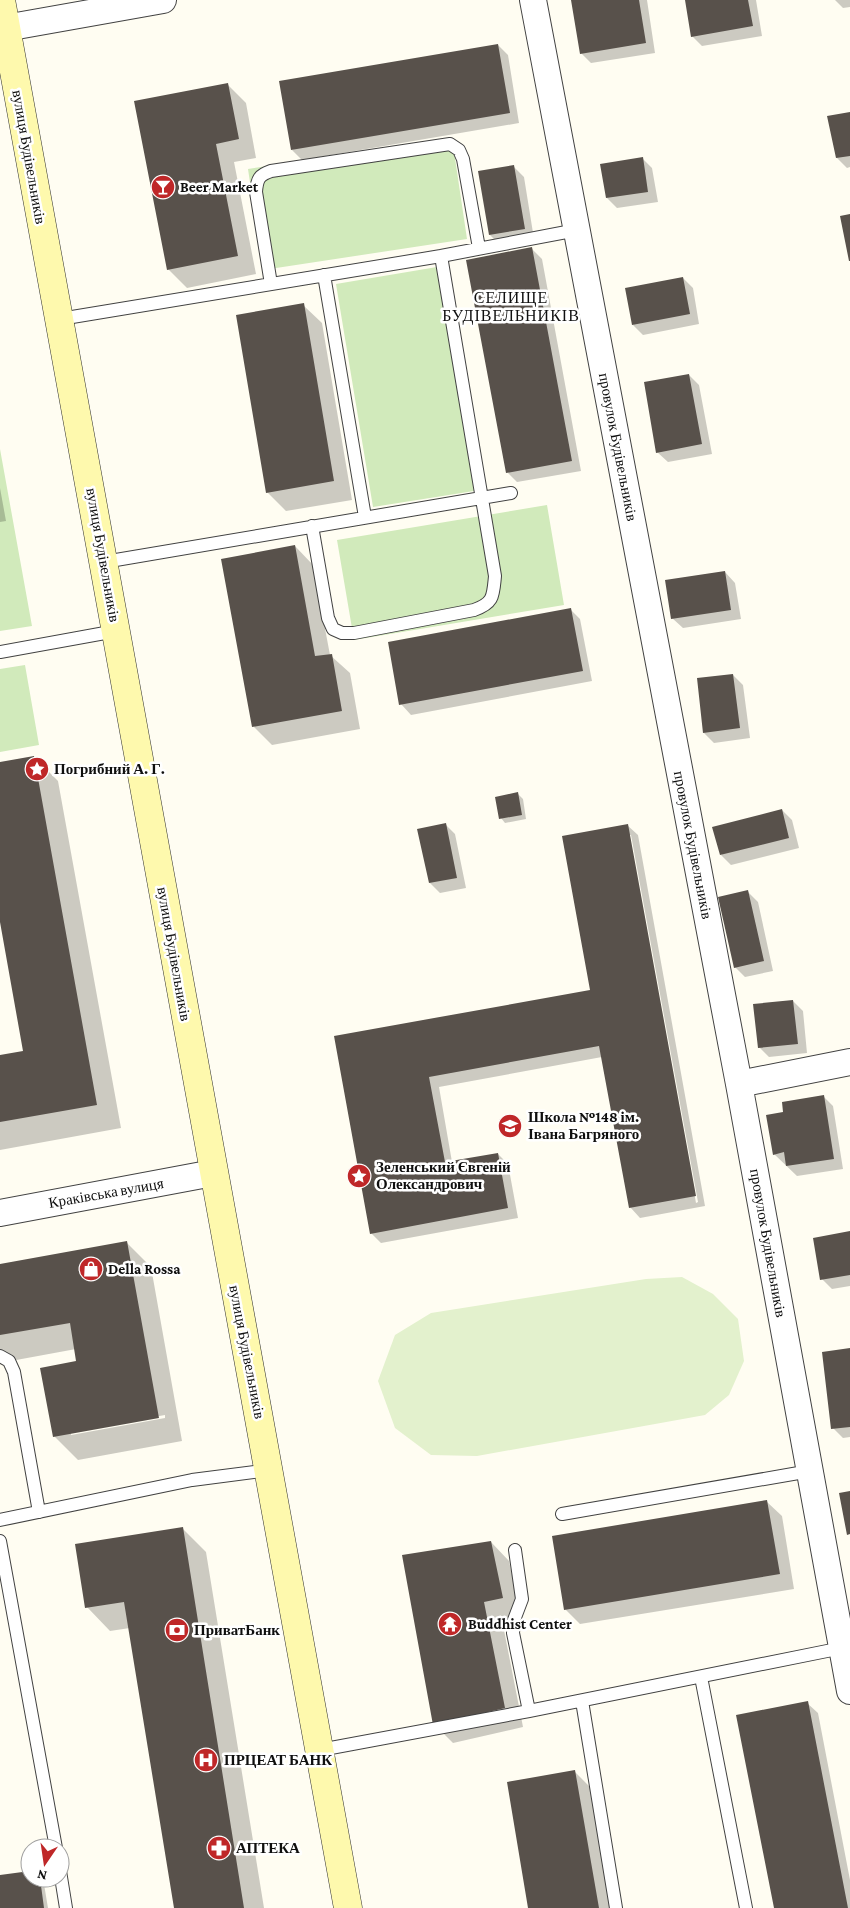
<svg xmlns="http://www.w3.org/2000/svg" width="850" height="1908" viewBox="0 0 850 1908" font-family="'Crimson Pro',serif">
<rect width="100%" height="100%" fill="#fffdf2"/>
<path fill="#d1eabb" d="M452,138l15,101 -204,31 -15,-101z
M437,267l37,224 -101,16 -37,-223z
M0,449l32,177 -32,5z
M547,505l17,100 -210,35 -17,-100z
M25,665l14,80 -39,7v-83z"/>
<path fill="#e3f1cd" d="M682,1277l31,17 25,25 6,42 -15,34 -24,20 -228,41 -46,-1 -36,-27 -17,-47 17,-46 36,-22 215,-34z"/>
<path fill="#0003" fill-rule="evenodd" d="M572,0h75l8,53 -64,10 -10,-10z
M686,0h70l6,36 -60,10 -10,-10z
M835,0h15v7l-7,1z
M498,45l10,10 11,68 -217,37 -10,-10z
M227,84l19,19 10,55 -22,4 22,112 -69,14 -19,-19z
M850,113v54l-3,1 -10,-10z
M642,158l10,10 6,34 -41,6 -10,-10z
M514,167l10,10 10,62 -34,6 -10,-10z
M532,249l10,10 39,212 -64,11 -10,-10z
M683,278l10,10 6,36 -56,11 -10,-10z
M303,305l19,18 30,177 -66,11 -19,-19z
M689,375l10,10 13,69 -44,8 -11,-10z
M0,488l6,33 -6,1z
M295,546l18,19 17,90 20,18 10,56 -88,16 -19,-19z
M725,572l10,11 6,36 -58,9 -11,-10z
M570,609l10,10 12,62 -181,34 -10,-11z
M733,675l10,10 7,53 -36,5 -10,-10z
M34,757l24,24 63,347 -121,22v-94l24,-4 -24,-136v-153z
M518,794l5,5 3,20 -21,4 -4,-5z
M782,810l10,10 7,28 -68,17 -10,-10z
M445,824l10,10 11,54 -26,5 -10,-10 -11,-53z
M627,825l11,10 67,371 -65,12 -10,-11 -28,-150 -163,30 13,75 46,-8 10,10 10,54 -137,25 -10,-10 -36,-196 257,-46zM629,835h2l67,367 -2,1z
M748,892l10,10 15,69 -28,6 -10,-10z
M793,1001l10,10 4,42 -38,4 -10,-10z
M823,1096l10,10 10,63 -46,7 -23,-22 10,-41z
M850,1232v54l-18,3 -10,-10z
M127,1243l24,24 31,174 -104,19 -24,-24 24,-74 -2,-13 -76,14v-97zM165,1415v3l-94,17v-3z
M850,1350v87l-7,1 -10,-10z
M767,1502l15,14 12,73 -214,35 -15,-15z
M182,1528l24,24 58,356h-89l-45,-280 -20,3 -23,-24z
M491,1542l18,19 12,56 -19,3 21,107 -70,16 -19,-19z
M807,1703l11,10 32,167v28h-75z
M575,1772l18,18 20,118h-84z
M30,1872v6h13l5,30h-48v-31z"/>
<path fill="#58514b" d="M571,0h68l7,43 -66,11z
M685,0h63l5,26 -62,11z
M498,44l12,69 -219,37 -12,-69z
M228,83l11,56 -23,5 22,112 -71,14 -33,-169z
M850,112v44l-14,2 -9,-42z
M643,157l5,35 -42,6 -6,-34z
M514,165l11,64 -36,6 -11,-64z
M850,214v47h-1l-9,-45z
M532,247l40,214 -66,12 -40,-213z
M683,277l7,37 -58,11 -7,-37z
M304,303l30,178 -68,12 -30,-178z
M689,374l13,70 -46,9 -12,-71z
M295,545l20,111 17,-2 10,57 -90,16 -31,-168z
M725,571l6,39 -60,9 -6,-39z
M571,608l12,63 -184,34 -11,-63z
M733,674l7,54 -37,5 -6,-55z
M34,756l63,349 -97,17v-67l23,-4 -23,-129v-160z
M518,792l4,23 -23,4 -4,-22z
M782,809l7,29 -69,17 -8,-28z
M446,823l11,55 -28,5 -12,-54z
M628,824l68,372 -67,12 -30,-162 -170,31 16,85 53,-9 10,55 -138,26 -36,-198 256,-46 -28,-154z
M748,890l16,71 -30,7 -16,-71z
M793,1000l5,44 -40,4 -5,-44z
M824,1095l10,64 -48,7 -2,-14 -11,3 -7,-40 17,-3 -1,-10z
M850,1231v44l-30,5 -7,-42z
M127,1241l32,177 -106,19 -13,-69 36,-7 -6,-38 -70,12v-71z
M850,1348v79l-19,2 -9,-77z
M850,1491v43l-3,1 -8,-42z
M767,1500l13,74 -216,36 -12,-74z
M183,1527l22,138 39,243h-70l-50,-306 -39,6 -10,-64z
M491,1541l12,57 -19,4 21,106 -72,17 -31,-170z
M808,1701l40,207h-74l-38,-193z
M575,1770l24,138h-71l-21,-126z
M30,1871v7h10l4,30h-44v-33z"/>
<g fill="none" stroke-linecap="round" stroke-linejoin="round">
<g stroke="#424242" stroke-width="14">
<path id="service" d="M324,275l41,242
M271,284l-15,-92c1,-13 3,-17 15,-21l179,-27 9,6 4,9 16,89
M60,319l381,-63
M312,526l16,92 5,11 9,4h12l120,-23c20,-7 19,-14 21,-34l-54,-320 136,-26
M104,562l407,-69
M0,652l116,-21
M0,1356l9,5 5,11 25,140
M562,1514l248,-43
M0,1520l192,-40 77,-10
M0,1541l56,307
M515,1550l7,49 -8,21 -1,13 16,78
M701,1677l45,231
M582,1701l34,207
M320,1750l209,-39 313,-63
M60,1871l6,37"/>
</g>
<g stroke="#424242" stroke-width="28">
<path id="minor" d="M533,0l206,1084 111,607
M0,29l163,-29
M739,1084l111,-22
M0,1213l213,-40"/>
</g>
<g stroke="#313131" stroke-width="29">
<path id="secondary" d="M1,0l347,1908"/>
</g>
<use href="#service" stroke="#fff" stroke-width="12"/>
<use href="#minor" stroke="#fff" stroke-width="26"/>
<use href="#secondary" stroke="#fef9ad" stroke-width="28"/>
</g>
<defs>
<g id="bar-disc" transform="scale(1.25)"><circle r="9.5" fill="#bf2728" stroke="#fff"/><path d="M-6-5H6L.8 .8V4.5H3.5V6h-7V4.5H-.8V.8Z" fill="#fff"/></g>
<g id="sight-disc" transform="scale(1.25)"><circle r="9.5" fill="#bf2728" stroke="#fff"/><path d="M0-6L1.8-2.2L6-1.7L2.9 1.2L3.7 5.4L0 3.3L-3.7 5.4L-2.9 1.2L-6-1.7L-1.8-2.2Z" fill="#fff"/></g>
<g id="school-disc" transform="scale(1.25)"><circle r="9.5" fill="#bf2728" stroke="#fff"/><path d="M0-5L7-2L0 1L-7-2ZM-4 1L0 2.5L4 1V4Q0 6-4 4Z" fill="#fff"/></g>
<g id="shop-disc" transform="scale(1.25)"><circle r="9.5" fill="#bf2728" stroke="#fff"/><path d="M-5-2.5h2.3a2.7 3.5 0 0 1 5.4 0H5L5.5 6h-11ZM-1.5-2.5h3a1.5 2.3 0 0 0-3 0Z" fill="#fff"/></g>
<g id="temple-disc" transform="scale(1.25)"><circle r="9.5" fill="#bf2728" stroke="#fff"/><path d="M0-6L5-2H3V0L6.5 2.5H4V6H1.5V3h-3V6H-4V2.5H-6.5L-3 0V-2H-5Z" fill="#fff"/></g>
<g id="bank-disc" transform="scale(1.25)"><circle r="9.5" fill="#bf2728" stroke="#fff"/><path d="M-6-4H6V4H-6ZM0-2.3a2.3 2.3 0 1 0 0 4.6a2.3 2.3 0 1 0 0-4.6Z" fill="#fff"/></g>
<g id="hospital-disc" transform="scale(1.25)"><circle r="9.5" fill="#bf2728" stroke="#fff"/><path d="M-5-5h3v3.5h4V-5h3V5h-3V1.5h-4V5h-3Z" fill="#fff"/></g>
<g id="pharmacy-disc" transform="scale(1.25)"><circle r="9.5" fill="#bf2728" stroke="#fff"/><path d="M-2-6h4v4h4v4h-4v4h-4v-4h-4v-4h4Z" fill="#fff"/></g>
</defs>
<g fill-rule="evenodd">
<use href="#bar-disc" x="163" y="187"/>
<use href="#sight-disc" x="37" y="769"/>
<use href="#school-disc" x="510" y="1126"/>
<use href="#sight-disc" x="359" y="1176"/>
<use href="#shop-disc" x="91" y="1269"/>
<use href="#temple-disc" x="450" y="1624"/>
<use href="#bank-disc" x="177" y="1630"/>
<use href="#hospital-disc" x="206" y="1760"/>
<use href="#pharmacy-disc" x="219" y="1848"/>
</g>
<g text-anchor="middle" stroke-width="5" stroke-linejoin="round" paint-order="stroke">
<g font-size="15" fill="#0f0f0f" stroke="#fff">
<text transform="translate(29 157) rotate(80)" y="5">вулиця Будівельників</text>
<text transform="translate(618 447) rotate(79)" y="5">провулок Будівельників</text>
<text transform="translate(103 555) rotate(80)" y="5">вулиця Будівельників</text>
<text transform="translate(693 845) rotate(79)" y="5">провулок Будівельників</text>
<text transform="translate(174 954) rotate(80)" y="5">вулиця Будівельників</text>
<text transform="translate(106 1193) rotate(-10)" y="5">Краківська вулиця</text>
<text transform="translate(768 1243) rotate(80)" y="5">провулок Будівельників</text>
<text transform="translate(247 1352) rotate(79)" y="5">вулиця Будівельників</text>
</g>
<g font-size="15" font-weight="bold" fill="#0f0f0f" stroke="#fff" text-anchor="start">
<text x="180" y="192">Beer Market</text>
<text x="54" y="774">Погрибний А. Г.</text>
<text x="528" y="1122">Школа №148 ім.<tspan x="528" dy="17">Івана Багряного</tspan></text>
<text x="376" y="1172">Зеленський Євгеній<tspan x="376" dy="17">Олександрович</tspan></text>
<text x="108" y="1274">Della Rossa</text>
<text x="468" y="1629">Buddhist Center</text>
<text x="194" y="1635">ПриватБанк</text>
<text x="224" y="1765">ПРЦЕАТ БАНК</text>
<text x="236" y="1853">АПТЕКА</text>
</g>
<g font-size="16" letter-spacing="1" fill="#0f0f0f" stroke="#fff">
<text x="511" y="303">СЕЛИЩЕ<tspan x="511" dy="18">БУДІВЕЛЬНИКІВ</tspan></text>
</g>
</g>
<g transform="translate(45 1863) rotate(193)"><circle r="24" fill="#ffffff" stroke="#9f9f9f"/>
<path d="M0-4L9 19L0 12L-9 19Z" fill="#bf2728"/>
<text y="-8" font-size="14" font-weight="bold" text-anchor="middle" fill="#0f0f0f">N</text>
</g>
</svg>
